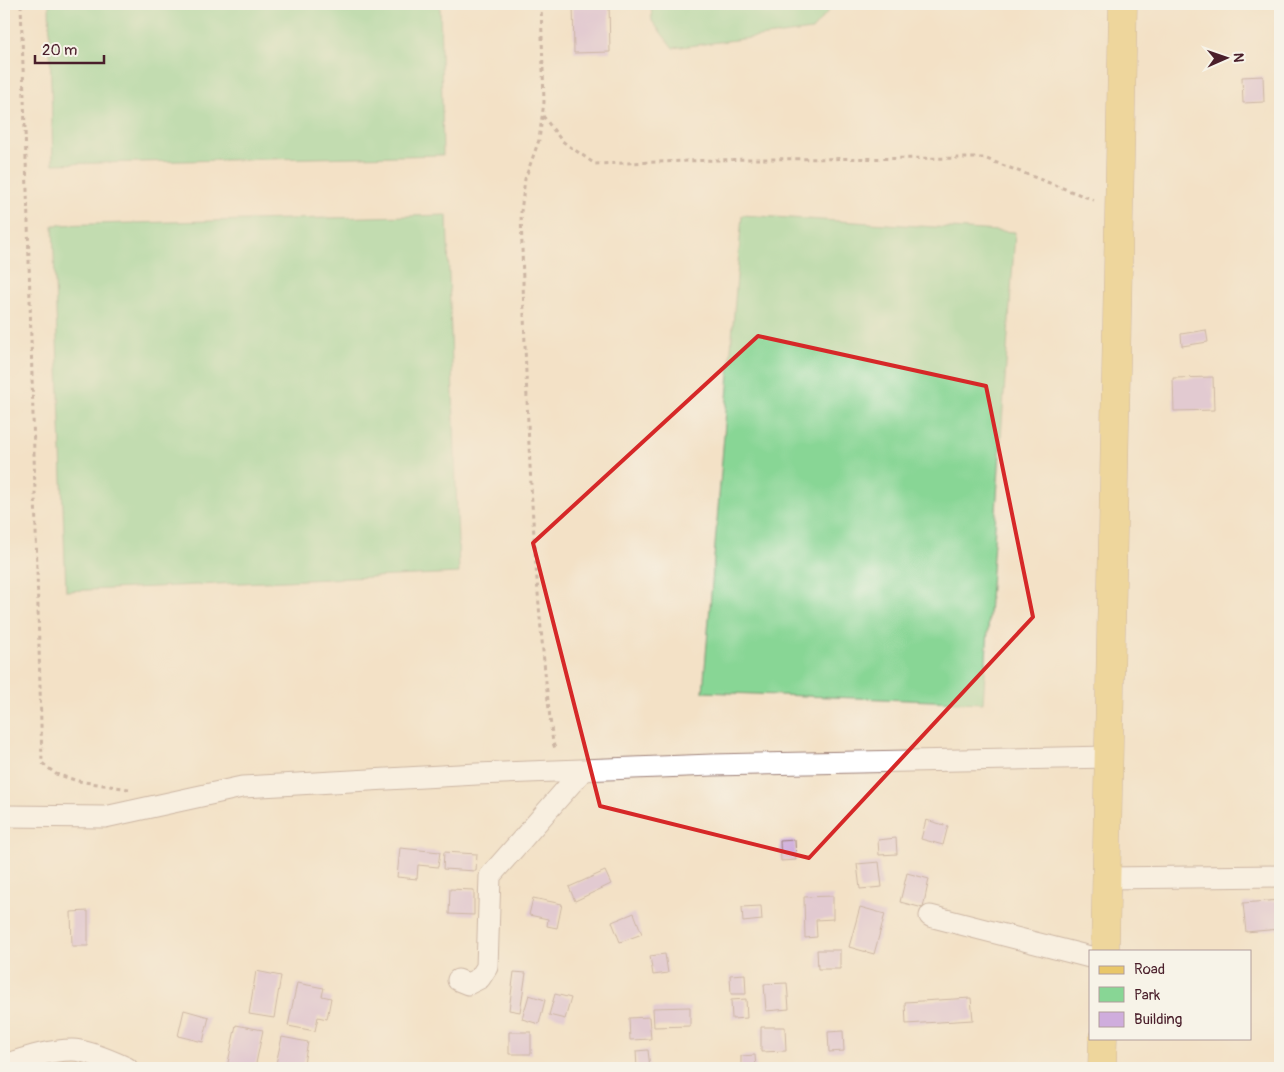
<svg xmlns="http://www.w3.org/2000/svg" width="1284" height="1072" viewBox="0 0 1284 1072" font-family="Pangolin,sans-serif">
<rect width="100%" height="100%" fill="#f7f3e8"/>
<filter id="ink" filterUnits="userSpaceOnUse"><feTurbulence type="fractalNoise" baseFrequency=".02" numOctaves="2"/><feDisplacementMap in="SourceGraphic" scale="10" xChannelSelector="R" yChannelSelector="G"/><feConvolveMatrix kernelMatrix="1 2 1 2 8 2 1 2 1" color-interpolation-filters="sRGB"/></filter>
<filter id="wash" filterUnits="userSpaceOnUse"><feTurbulence type="fractalNoise" baseFrequency=".0096" numOctaves="4" result="noise"/><feDisplacementMap in="SourceGraphic" scale="20" xChannelSelector="R" yChannelSelector="G"/><feGaussianBlur stdDeviation="1.12" result="paint"/><feColorMatrix in="noise" values="0 0 0 0 0 0 0 0 0 0 0 0 0 0 0 0 0 1.4 0 .05"/><feComposite in="paint" operator="in"/></filter>
<g filter="url(#wash)">
<rect width="100%" height="100%" fill="#f3e1c6"/>
<path fill="#88d695" stroke="#697a60" d="M49,4h391l3,151 -390,9z
M651,4h182v2l-21,24 -139,18 -21,-27z
M447,215l12,358 -393,18 -13,-366z
M742,215l273,17 -32,471 -280,-11z"/>
<g id="blocks">
<path fill="#cfaddd" d="M573,4h36l1,48 -36,1z
M1263,76l1,26 -21,1 -1,-26z
M1206,330l2,12 -26,4 -1,-12z
M1213,377l1,33 -40,1 -1,-33z
M926,820l22,6 -5,19 -22,-6z
M896,838l1,16 -18,1 -1,-15z
M795,840l1,20 -15,1 -1,-20z
M400,848l40,4 -2,15 -20,-2 -1,14 -20,-2z
M444,852l33,2 -1,17 -33,-2z
M879,862l3,25 -22,2 -3,-25z
M605,871l6,13 -36,17 -6,-14z
M907,873l22,6 -6,29 -23,-6z
M450,889l24,1v25l-25,-1z
M833,896v23l-17,1 1,17 -12,1 -1,-41z
M533,898l29,6 -5,24 -10,-2 1,-7 -19,-4z
M1280,900v29l-34,3 -3,-29z
M761,906l1,14 -19,2 -1,-15z
M860,907l25,7 -11,40 -25,-7z
M88,911v35h-16l-1,-34z
M634,913l8,21 -22,8 -8,-20z
M817,950h23v19h-22z
M665,954l3,19 -15,2 -3,-19z
M256,971l25,5 -7,42 -25,-4z
M514,972l12,1 -6,39 -11,-2z
M745,974l1,20h-15l-1,-19z
M297,983l27,5 -2,8 9,2 -4,21 -9,-2 -3,14 -27,-5z
M787,983l2,26 -23,2 -2,-27z
M555,994l16,4 -6,21 -16,-4z
M529,995l16,5 -6,24 -17,-5z
M971,998l2,22 -67,4 -1,-22z
M746,999l1,19 -15,1 -1,-19z
M690,1007v19l-36,1 -1,-19z
M184,1010l25,7 -6,25 -25,-6z
M649,1017l2,22 -21,1 -1,-22z
M236,1025l27,5 -8,38 -28,-1z
M761,1027h24l1,24 -25,1z
M843,1031l1,20 -15,1 -1,-20z
M509,1032h22v22h-22z
M282,1037l26,5 -5,26h-28z
M648,1050l2,18h-13l-1,-17z
M755,1055l1,13h-15v-12z"/>
</g>
</g>
<g filter="url(#ink)">
<use href="#blocks" fill-opacity="0" stroke="#9e8078" stroke-width="1"/>
<g fill="none" stroke-linecap="round" stroke-linejoin="round">
<g stroke="#9e8078" stroke-width="23">
<path id="minor" d="M4,816l101,1 137,-30 235,-13 235,-9 397,-8
M1106,878l174,-2
M930,916l160,41
M458,980l10,4 12,-6 7,-11 3,-91 93,-106
M4,1065c22,-7 45,-15 68,-15 15,0 42,12 55,18"/>
</g>
<g stroke="#9e8078" stroke-width="29">
<path id="primary" d="M1105,951l18,-947
M1102,1068l1,-30"/>
</g>
<path stroke="#9e8078" stroke-width="3" stroke-dasharray="4 4" stroke-linecap="butt" d="M21,4l7,218 14,541 14,11 22,7 51,8
M541,4l3,98 -5,38 -14,39 -4,33c5,177 10,355 32,531l3,8
M543,116l19,25 33,23 154,-5 235,-1 110,42"/>
<use href="#minor" stroke="#fff" stroke-width="21"/>
<use href="#primary" stroke="#e9c769" stroke-width="28"/>
</g>
</g>
<path d="M0 0H1284V1072H0ZM758,336l228,50 47,231 -224,241 -209,-52 -67,-263z" fill="#f3e1c6" fill-opacity=".55" fill-rule="evenodd"/>
<path fill="none" stroke="#d62828" stroke-width="4" stroke-linejoin="round" d="M758,336l228,50 47,231 -224,241 -209,-52 -67,-263z"/>
<rect width="1284" height="1072" fill="none" stroke="#f7f3e8" stroke-width="20"/>
<rect x="1089" y="950" width="162" height="90" fill="#f7f3e8" stroke="#b29e9c"/>
<rect x="1099" y="966" width="25" height="8" fill="#e9c769" stroke="#b29e9c"/>
<text x="1134" y="974" font-size="15" fill="#4a1f2b">Road</text>
<rect x="1099" y="987" width="25" height="15" fill="#88d695" stroke="#b29e9c"/>
<text x="1134" y="1000" font-size="15" fill="#4a1f2b">Park</text>
<rect x="1099" y="1012" width="25" height="15" fill="#cfaddd" stroke="#b29e9c"/>
<text x="1134" y="1024" font-size="15" fill="#4a1f2b">Building</text>
<g transform="translate(1226 58) rotate(88)" stroke="#f7f3e8" stroke-width="4" paint-order="stroke">
<path d="M0-4L9 19L0 12L-9 19Z" fill="#4a1f2b"/>
<text y="-8" font-size="14" font-weight="bold" text-anchor="middle" fill="#4a1f2b">N</text>
</g>
<path d="M35 55v8h69v-8" fill="none" stroke="#4a1f2b" stroke-width="2.5"/>
<text x="42" y="55" font-size="15" fill="#4a1f2b" stroke="#f7f3e8" stroke-width="4" paint-order="stroke">20 m</text>
</svg>
